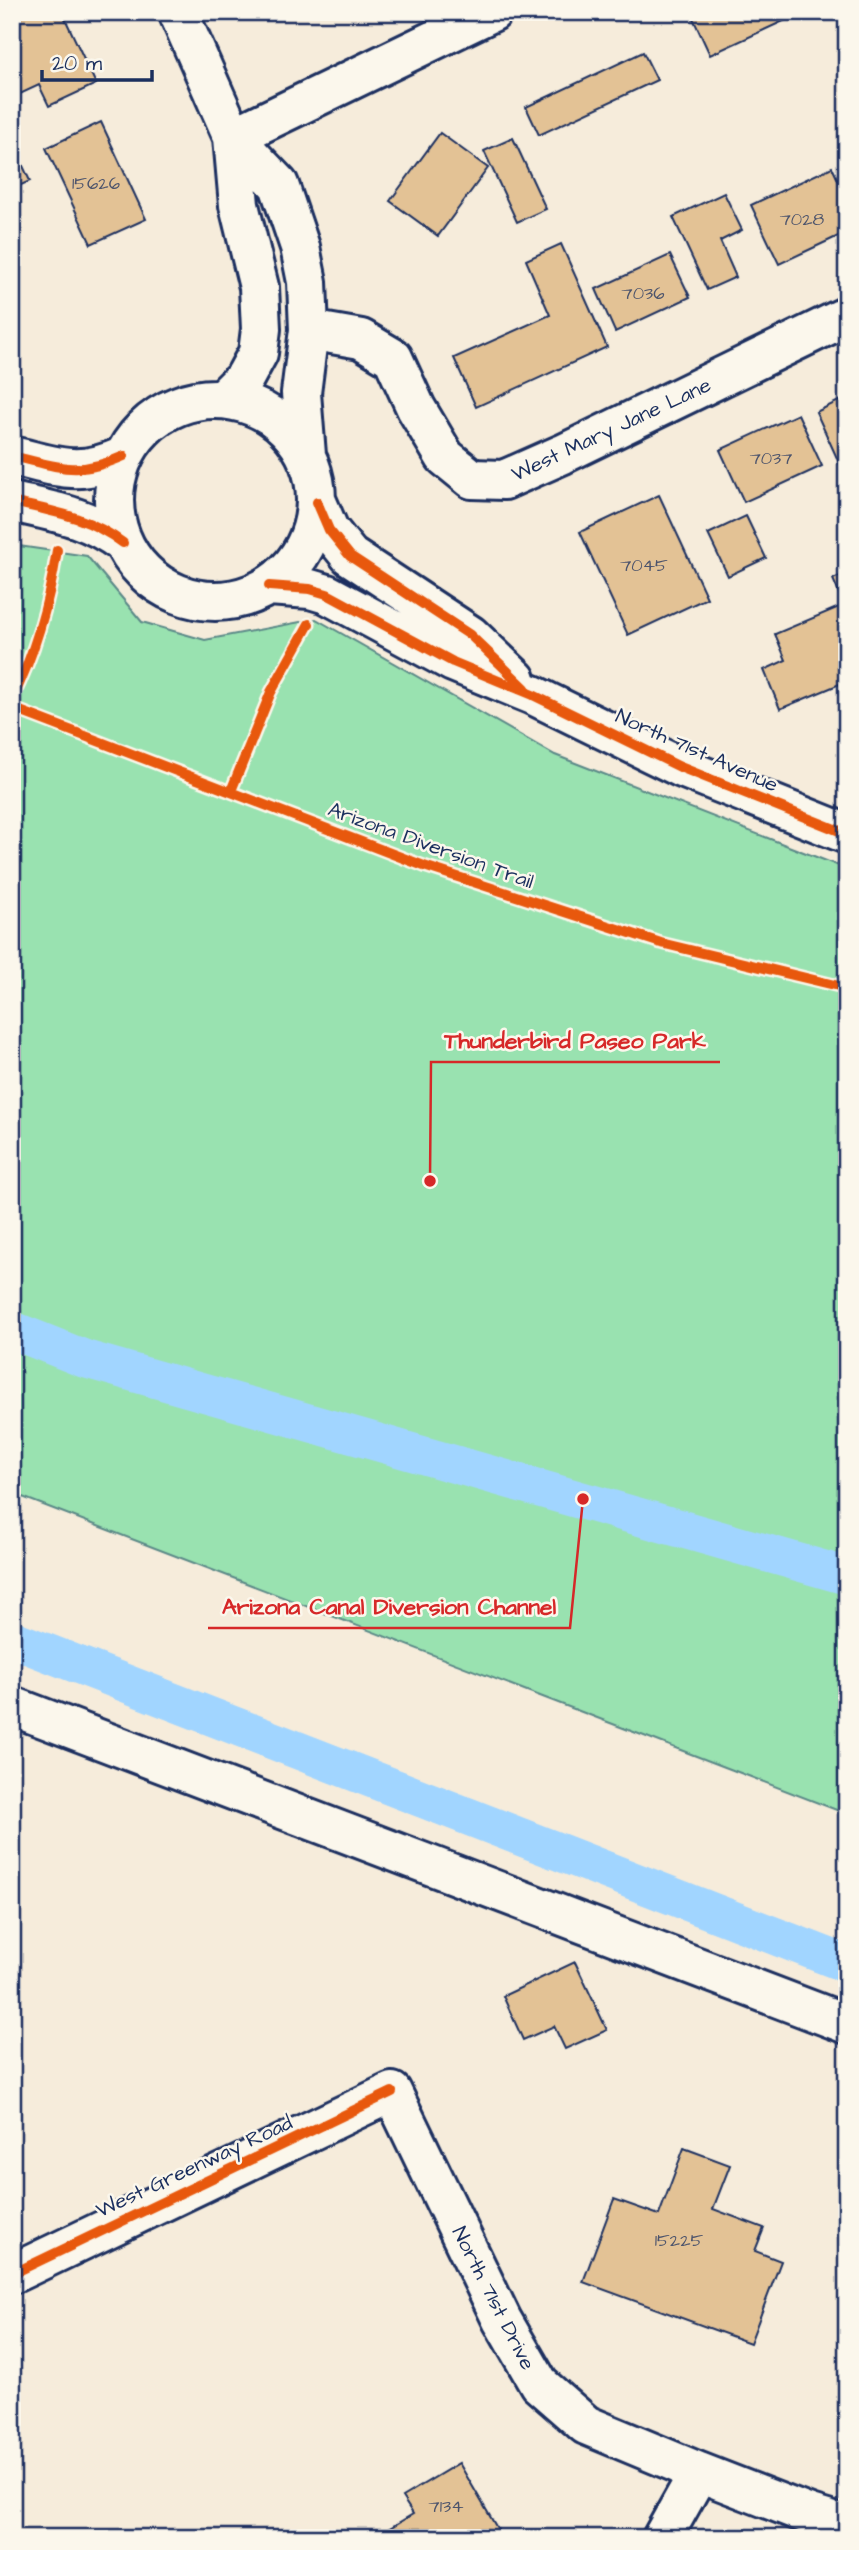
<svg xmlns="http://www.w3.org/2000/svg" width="859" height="2550" viewBox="0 0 859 2550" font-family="'Architects Daughter',sans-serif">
<rect width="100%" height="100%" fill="#f6ecdb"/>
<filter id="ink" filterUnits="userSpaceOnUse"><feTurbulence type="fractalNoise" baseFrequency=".0143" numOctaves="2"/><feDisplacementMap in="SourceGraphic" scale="14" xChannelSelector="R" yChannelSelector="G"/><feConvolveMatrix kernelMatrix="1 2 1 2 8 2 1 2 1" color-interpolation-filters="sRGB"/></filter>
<g filter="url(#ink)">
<path fill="#99e2b0" stroke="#5a8887" stroke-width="2" d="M12,545l75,11 55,66 63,18 111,-21 239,136 292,114v945l-835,-321z"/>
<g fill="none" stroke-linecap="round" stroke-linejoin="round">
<path stroke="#a1d5ff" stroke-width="38" d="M12,1330l73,29 762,217
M12,1639l835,325"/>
</g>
<path fill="#e3c295" stroke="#1b2f5e" stroke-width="2" d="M12,12h50l34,72 -47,22 -10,-21 -19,9 -8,-16z
M695,12h108l-93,43 -19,-41z
M643,52l14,28 -118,55 -13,-28z
M101,122l45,97 -55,25 -45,-96z
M440,133l48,35 -50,68 -48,-35z
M513,138l33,71 -29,13 -33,-71z
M12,142l18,39 -18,8z
M832,167l15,32v33l-68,32 -28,-59z
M724,193l18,37 -22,11 16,36 -29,13 -34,-73z
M561,244l46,103 -131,60 -22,-49 96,-43 -24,-55z
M670,255l20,42 -75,35 -19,-43z
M847,397v83l-31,-68z
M798,414l24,52 -78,36 -24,-52z
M659,495l48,103 -79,37 -48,-103z
M746,516l20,42 -38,18 -20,-42z
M847,573v108l-67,28 -16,-39 22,-10 -11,-26 69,-29 -11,-26z
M575,1962l32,68 -42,19 -11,-23 -31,14 -20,-44z
M684,2148l46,17 -17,44 51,19 -9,23 26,10 -31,82 -167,-61 31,-83 45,16z
M459,2463l39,67 -13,8h-112l40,-24 -11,-17z"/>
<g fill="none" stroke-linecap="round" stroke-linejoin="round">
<g stroke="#1b2f5e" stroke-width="44">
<path id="minor" d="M178,12l55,125 6,68 20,82 2,42 -3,24 -13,24 -22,22
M233,137l46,48 21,62 7,35 2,48 -8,63 5,62
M233,137l259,-125
M309,330l52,9 32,19 23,50 29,49 27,22 32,1 59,-26 284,-138
M114 500a101 101 0 1 1 202 0a101 101 0 1 1-202 0Z
M12,456c48,11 65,21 112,0
M12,502c43,10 75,14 111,41
M317,502l12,28 21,26 120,79 46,44
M269,586l41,3 17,5 126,68 80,33 147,72 167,67
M12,1706l835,318
M12,2274l380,-182 110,228 37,64 47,41 113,47 111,43 37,11
M662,2538l37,-66"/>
</g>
<path stroke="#1b2f5e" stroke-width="4.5" stroke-dasharray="5 5" stroke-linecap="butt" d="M12,699c24,-48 37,-96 45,-149
M231,791l40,-99 36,-65"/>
<use href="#minor" stroke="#fbf7ec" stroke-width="38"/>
<g stroke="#fbf7ec" stroke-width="15">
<path id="cycleway" d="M12,456c48,11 65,21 112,0
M12,502c43,10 75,14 111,41
M317,502l12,28 21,26 120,79 55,53
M269,586l41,3 17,5 126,68 80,33 147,72 167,67
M12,699c24,-48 37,-96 45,-149
M12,708l412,158 237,77 186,45
M231,791l40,-99 38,-68
M12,2274l380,-182"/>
</g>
<use href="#cycleway" stroke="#e8590c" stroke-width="10"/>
</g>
</g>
<g text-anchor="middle" stroke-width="5" stroke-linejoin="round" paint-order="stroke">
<g font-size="18" fill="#4d546c">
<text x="96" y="189">15626</text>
<text x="802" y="225">7028</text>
<text x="643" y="299">7036</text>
<text x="771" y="464">7037</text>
<text x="644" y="571">7045</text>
<text x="679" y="2246">15225</text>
<text x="446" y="2512">7134</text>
</g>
<g font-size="21" fill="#1b2f5e" stroke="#fbf7ec">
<text transform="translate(611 429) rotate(-25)" y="7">West Mary Jane Lane</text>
<text transform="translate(697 750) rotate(24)" y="7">North 71st Avenue</text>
<text transform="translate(431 845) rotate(20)" y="7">Arizona Diversion Trail</text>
<text transform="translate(194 2166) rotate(-25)" y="7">West Greenway Road</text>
<text transform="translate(494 2298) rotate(63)" y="7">North 71st Drive</text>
</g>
</g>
<path fill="none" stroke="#d62828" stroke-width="2.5" d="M430 1181L431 1062H720M583 1499L570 1628H208"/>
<g fill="#d62828" stroke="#fbf7ec" stroke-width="2.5">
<circle cx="430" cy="1181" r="7"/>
<circle cx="583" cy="1499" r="7"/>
</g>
<g font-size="23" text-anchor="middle" font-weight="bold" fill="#d62828" stroke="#fbf7ec" stroke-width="5" stroke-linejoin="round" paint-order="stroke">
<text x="575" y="1048">Thunderbird Paseo Park</text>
<text x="389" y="1614">Arizona Canal Diversion Channel</text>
</g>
<rect width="859" height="2550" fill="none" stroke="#fbf7ec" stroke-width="42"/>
<rect x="21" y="21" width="817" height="2508" fill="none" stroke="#1b2f5e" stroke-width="2.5" filter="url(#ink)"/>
<path d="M42 70v10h110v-10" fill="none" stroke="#1b2f5e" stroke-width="3.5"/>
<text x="52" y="70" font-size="21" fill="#1b2f5e" stroke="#fbf7ec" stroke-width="5" paint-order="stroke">20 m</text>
</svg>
